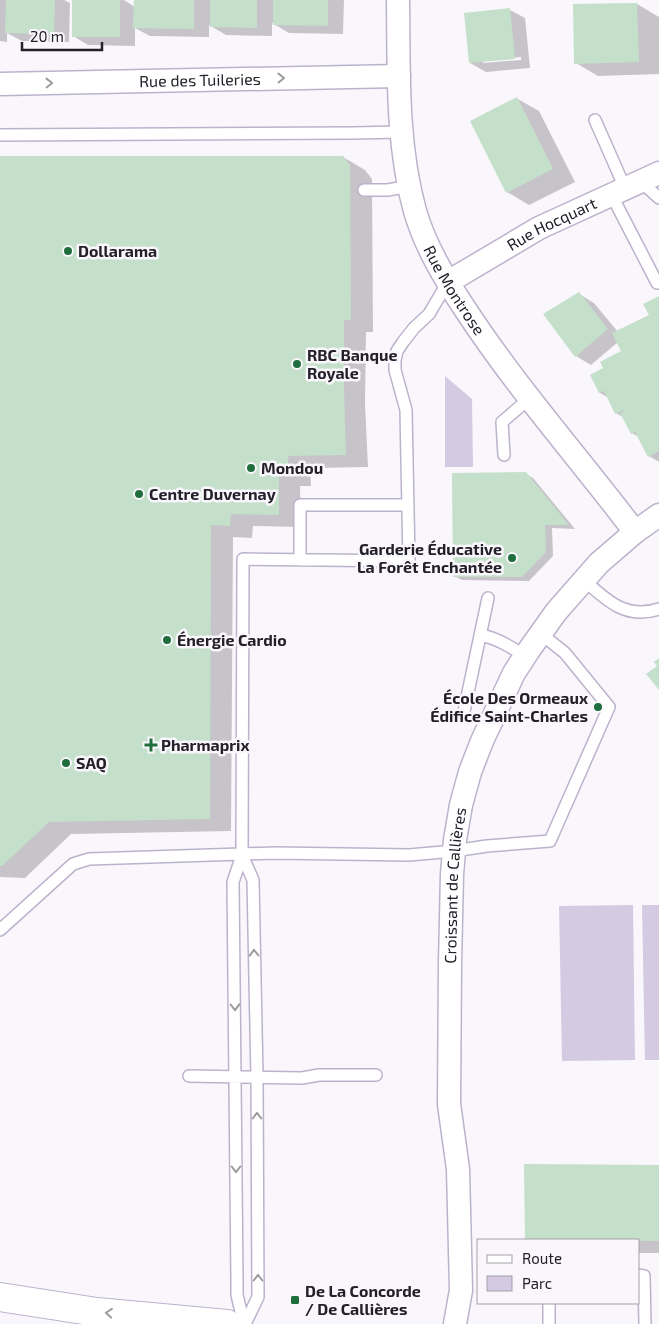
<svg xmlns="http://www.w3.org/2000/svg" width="659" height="1324" viewBox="0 0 659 1324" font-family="'Exo 2',sans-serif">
<rect width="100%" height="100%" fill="#f9f6fc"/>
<path fill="#d4cae2" d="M445,376l27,23 1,68h-28z
M633,905l2,155 -73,1 -3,-155z
M642,905h17v155h-14z"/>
<path fill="#0003" fill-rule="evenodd" d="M0,0h64l6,3 -1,39 -47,-1 -15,-8v9l-7,-1z
M74,0h50l11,7v-7h209l-1,34 -54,-1 -17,-10v13l-46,-1 -17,-10v12l-59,-1 -15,-8v18l-47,-1 -15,-9z
M637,4l22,13v57l-61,2 -22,-13z
M510,10l15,8 5,50 -44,4 -16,-9zM521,57v3l-38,3v-2z
M516,98l23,13 36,71 -46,23 -22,-13z
M0,157h343l22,13 7,9 1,153h-7l-1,71 3,64 -58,1 1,18h-11l1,41 -48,-1 -1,12 -19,-1 -2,294 -160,3 -46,44 -25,-1z
M579,294l15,9 24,29 33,-17 8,-18v165l-10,-6 -10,-19 -7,-4 -8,-15 -8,-5 -7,-15 -9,-5 5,-24 18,-17 -5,-10 -27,23 -15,-9z
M525,474l8,4 42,51 -23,-1 1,28 -24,25 -67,-1 -8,-4z
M525,1166h134v87h-21v-13h-112z"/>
<path fill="#c4dfca" d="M6,0h49l-1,34 -49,-1z
M72,0h48v37h-48z
M134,0h60v29l-61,-1z
M210,0h47v28l-47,-1z
M273,0h55v26l-55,-1z
M637,3l2,59 -65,2 -1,-60z
M510,8l5,51 -46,4 -5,-50z
M517,97l36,72 -47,24 -36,-72z
M0,156h343l7,9 1,155h-7v70l2,65 -58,1 1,18h-10v41l-48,-1 -1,12 -19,-1 -1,294 -161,3 -47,44h-2z
M579,292l29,37 -33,28 -32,-43z
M659,296v155l-11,6 -13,-25 -4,2 -11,-21 4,-2v-1l-9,4 -11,-23 -5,2 -9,-18 13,-7 -3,-6 21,-11 -9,-18 37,-18 -6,-11z
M526,472l43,53h-24l1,27 -24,25h-69l-1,-104z
M659,658v32l-13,-16 11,-8 -3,-4z
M524,1164l135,1v76l-134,-1z"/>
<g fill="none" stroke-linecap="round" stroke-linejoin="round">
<g stroke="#bdb2cc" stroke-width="14">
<path id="lane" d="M595,120l30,68
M0,135l352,-2 50,-1
M640,181l19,17
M364,190h24l21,-4
M611,194l46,89
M504,455l-2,-33 28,-24
M300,560v-55h108
M584,580c22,20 42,40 75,29
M480,635c17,3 31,12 45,21
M463,716l25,-118
M242,855l11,25 4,197 1,220 -13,27
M0,930l73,-66 16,-5 186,-6 134,2 45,-4 33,-5 63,-5 59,-134 -44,-54 -25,-20
M189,1076l113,2 17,-3h57
M638,1275l6,1 1,48
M244,1324l-7,-29v-14l-4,-399 9,-27 1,-296 166,2 -3,-151 -11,-40v-10l2,-9 6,-9 11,-14 15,-14 19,-32
M549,1324v-21"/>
</g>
<g stroke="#bdb2cc" stroke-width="25">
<g id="street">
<path id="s1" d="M398,0c1,70 -2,143 17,211 10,35 30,68 50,98 51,78 114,149 170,223"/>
<path id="s2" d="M0,84l399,-8"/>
<path id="s3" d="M448,282l91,-54 120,-55"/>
<path id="s4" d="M455,1324l6,-34 -3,-121 -9,-65 1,-141 2,-89 3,-34 6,-35 9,-33 12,-31 32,-68 15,-23 27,-38 43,-49 36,-31 24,-17"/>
</g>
</g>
<g stroke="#bdb2cc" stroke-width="30">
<path id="secondary" d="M0,1297l97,15 130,12"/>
</g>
<use href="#lane" stroke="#fff" stroke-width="11"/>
<use href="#street" stroke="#fff" stroke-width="22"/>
<use href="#secondary" stroke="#fff" stroke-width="28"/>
</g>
<defs><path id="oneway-chevron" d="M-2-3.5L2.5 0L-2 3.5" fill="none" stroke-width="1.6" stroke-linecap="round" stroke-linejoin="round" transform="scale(1.25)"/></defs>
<g stroke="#9c9b9f">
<use href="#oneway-chevron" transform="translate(281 78) rotate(-1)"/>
<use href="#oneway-chevron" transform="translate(49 83) rotate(-1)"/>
<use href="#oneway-chevron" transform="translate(254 953) rotate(-91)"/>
<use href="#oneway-chevron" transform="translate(235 1007) rotate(89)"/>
<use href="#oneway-chevron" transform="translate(257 1116) rotate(-90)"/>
<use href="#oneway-chevron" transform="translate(236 1169) rotate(90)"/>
<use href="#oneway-chevron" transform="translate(258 1278) rotate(-90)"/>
<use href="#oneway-chevron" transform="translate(109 1313) rotate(-175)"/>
</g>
<g fill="#1f6e3e" stroke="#f9f6fc" stroke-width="2">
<circle cx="68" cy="251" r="5"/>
<circle cx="297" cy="364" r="5"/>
<circle cx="251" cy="468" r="5"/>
<circle cx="139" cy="494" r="5"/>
<circle cx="512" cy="558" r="5"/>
<circle cx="167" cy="640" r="5"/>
<circle cx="598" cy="707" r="5"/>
<path d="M148.5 737.5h5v5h5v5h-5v5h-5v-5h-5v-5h5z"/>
<circle cx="66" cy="763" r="5"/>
<rect x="290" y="1295" width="10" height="10" rx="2.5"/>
</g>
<g text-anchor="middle" stroke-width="5" stroke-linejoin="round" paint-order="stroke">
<g font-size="16" fill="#24202a" stroke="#f9f6fc">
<text dy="6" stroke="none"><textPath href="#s2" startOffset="200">Rue des Tuileries</textPath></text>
<text dy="6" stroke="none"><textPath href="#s3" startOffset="119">Rue Hocquart</textPath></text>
<text dy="6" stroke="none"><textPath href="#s1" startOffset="301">Rue Montrose</textPath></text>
<text dy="6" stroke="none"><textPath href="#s4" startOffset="440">Croissant de Callières</textPath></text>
</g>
<g font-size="16" font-weight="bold" fill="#24202a" stroke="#f9f6fc" text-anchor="start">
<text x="78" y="257">Dollarama</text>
<text x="307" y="361">RBC Banque<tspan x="307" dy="18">Royale</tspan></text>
<text x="261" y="474">Mondou</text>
<text x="149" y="500">Centre Duvernay</text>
<text x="502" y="555" text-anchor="end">Garderie Éducative<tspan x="502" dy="18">La Forêt Enchantée</tspan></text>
<text x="177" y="646">Énergie Cardio</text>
<text x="588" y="704" text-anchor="end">École Des Ormeaux<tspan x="588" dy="18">Édifice Saint-Charles</tspan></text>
<text x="161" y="751">Pharmaprix</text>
<text x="76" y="769">SAQ</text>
<text x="305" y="1297">De La Concorde<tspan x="305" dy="18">/ De Callières</tspan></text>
</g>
</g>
<rect x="477" y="1239" width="162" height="65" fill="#f9f6fc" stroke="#a4a0a8"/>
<rect x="487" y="1255" width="25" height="8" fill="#ffffff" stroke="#a4a0a8"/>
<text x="522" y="1264" font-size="15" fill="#24202a">Route</text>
<rect x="487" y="1276" width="25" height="15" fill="#d4cae2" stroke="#a4a0a8"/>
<text x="522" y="1289" font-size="15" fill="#24202a">Parc</text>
<path d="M22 42v8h80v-8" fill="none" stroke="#24202a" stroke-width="2.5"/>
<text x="30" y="42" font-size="15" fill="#24202a" stroke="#f9f6fc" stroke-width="4" paint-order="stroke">20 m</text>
</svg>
